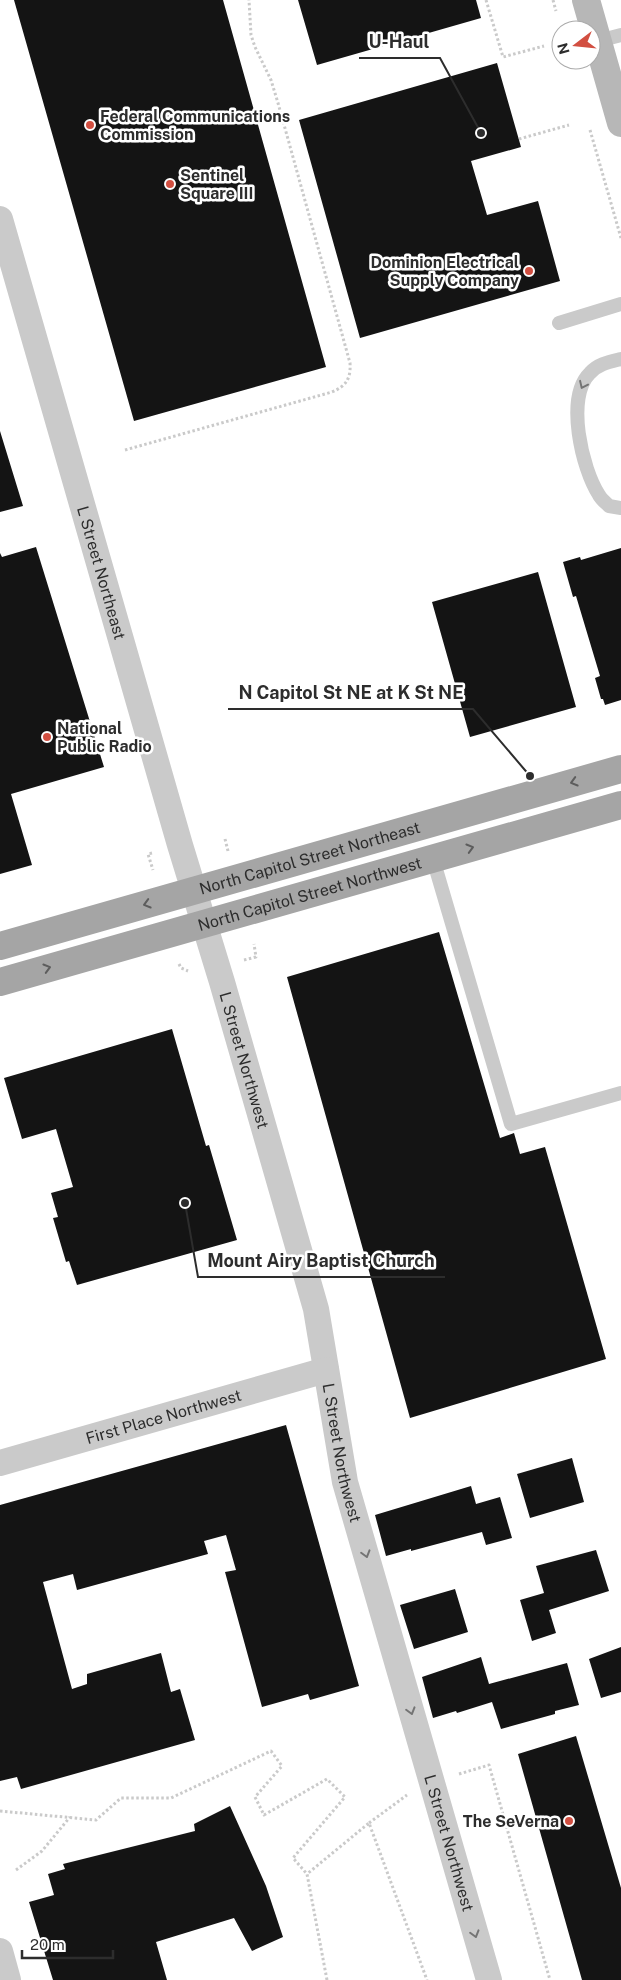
<svg xmlns="http://www.w3.org/2000/svg" width="621" height="1980" viewBox="0 0 621 1980" font-family="'Public Sans',sans-serif">
<rect width="100%" height="100%" fill="#fff"/>
<path fill="#141414" d="M14,0h209l103,367 -192,54z
M298,0h178l5,18 -164,47z
M497,63l24,84 -50,14 16,54 51,-14 22,80 -200,57 -61,-218z
M0,431l23,75 -23,6z
M36,547l68,220 -93,27 21,71 -32,9v-321l2,4z
M621,548v152l-16,5 -2,-6h-2l-6,-21 5,-2 -24,-80 -3,1 -10,-35 17,-5 1,3z
M538,572l38,135 -106,30 -38,-135z
M439,932l61,206 14,-5 6,21 25,-7 61,212 -196,59 -123,-441z
M172,1029l34,117 3,-1 28,95 -160,45 -8,-24 -3,1 -13,-44 5,-1 -7,-24 22,-6 -17,-58 -34,10 -18,-61z
M286,1425l73,261 -49,14 -2,-6 -46,13 -37,-135 11,-2 -10,-35 -22,6 4,13 -131,36 -4,-16 -30,8 29,107 15,-5v-10l74,-21 10,39 9,-3 15,51 -174,49 -4,-12 -17,4v-276z
M572,1458l12,44 -54,16 -13,-44z
M471,1486l5,18 24,-7 12,41 -26,7 -4,-13 -71,19v-2l-25,7 -11,-41z
M596,1550l13,41 -60,19 7,23 -24,8 -12,-41 24,-7 -8,-27z
M455,1589l13,43 -54,17 -14,-44z
M621,1647v45l-20,6 -12,-39z
M481,1657l8,27 78,-21 12,42 -24,6v3l-54,15 -9,-27 -35,11 -1,-2 -23,7 -11,-41z
M576,1736l45,152v92h-39l-64,-226z
M230,1806l36,80 17,51 -31,14 -18,-33 -78,24 11,38h-114l-24,-78 25,-7 -6,-21 17,-5 -2,-5 132,-33 -1,-7z"/>
<g fill="none" stroke-linecap="round" stroke-linejoin="round">
<path stroke="#cacaca" stroke-width="3" stroke-dasharray="2.5 2.5" stroke-linecap="butt" d="M486,0l17,57 41,-11
M553,0l3,11
M590,130l31,108
M519,139l50,-14
M125,450l207,-58c14,-6 19,-13 18,-29l-72,-260 -7,-23 -16,-33 -4,-12 -2,-35
M225,839l3,12
M152,853l-4,1 5,16
M244,960l12,-3 -2,-13
M179,964l2,4 7,3
M459,1774l30,-9 61,215
M0,1811l96,9 25,-22h50l100,-47 11,15 -27,31 9,18 63,-36 18,18 -52,61 14,16
M369,1823l38,-28
M16,1870l26,-19 28,-34
M327,1980l-20,-106 62,-51 58,157"/>
<path stroke="#cacaca" stroke-width="14" d="M598,41l23,-6
M559,323l62,-19
M621,359c-12,3 -23,5 -31,14 -25,24 -8,96 9,122 2,4 7,8 10,11l12,2
M433,859l78,265 110,-31"/>
<g stroke="#cacaca" stroke-width="26">
<path id="s1" d="M0,219l180,626 42,137 94,327 29,173 144,498"/>
<path id="s2" d="M0,1463l326,-93"/>
<path d="M0,1951l8,29"/>
</g>
<path stroke="#b7b7b7" stroke-width="28" d="M586,0l35,123"/>
<g stroke="#a5a5a5" stroke-width="28">
<path id="s3" d="M0,946l621,-177"/>
<path id="s4" d="M0,982l621,-177"/>
</g>
</g>
<defs><path id="oneway-chevron" d="M-2-3.5L2.5 0L-2 3.5" fill="none" stroke-width="1.6" stroke-linecap="round" stroke-linejoin="round" transform="scale(1.25)"/></defs>
<g stroke="#747474">
<use href="#oneway-chevron" transform="translate(583 385) rotate(115)"/>
<use href="#oneway-chevron" transform="translate(366 1554) rotate(74)"/>
<use href="#oneway-chevron" transform="translate(411 1711) rotate(74)"/>
<use href="#oneway-chevron" transform="translate(475 1934) rotate(74)"/>
</g>
<g stroke="#5d5d5d">
<use href="#oneway-chevron" transform="translate(574 782) rotate(164)"/>
<use href="#oneway-chevron" transform="translate(470 848) rotate(-16)"/>
<use href="#oneway-chevron" transform="translate(147 904) rotate(164)"/>
<use href="#oneway-chevron" transform="translate(47 968) rotate(-16)"/>
</g>
<g fill="#d24f41" stroke="#fff" stroke-width="2">
<circle cx="90" cy="125" r="5"/>
<circle cx="170" cy="184" r="5"/>
<circle cx="529" cy="271" r="5"/>
<circle cx="47" cy="737" r="5"/>
<circle cx="569" cy="1821" r="5"/>
</g>
<g text-anchor="middle" stroke-width="5" stroke-linejoin="round" paint-order="stroke">
<g font-size="16" font-weight="bold" fill="#2d2d2d" stroke="#fff" text-anchor="start">
<text x="100" y="122">Federal Communications<tspan x="100" dy="18">Commission</tspan></text>
<text x="180" y="181">Sentinel<tspan x="180" dy="18">Square III</tspan></text>
<text x="519" y="268" text-anchor="end">Dominion Electrical<tspan x="519" dy="18">Supply Company</tspan></text>
<text x="57" y="734">National<tspan x="57" dy="18">Public Radio</tspan></text>
<text x="559" y="1827" text-anchor="end">The SeVerna</text>
</g>
<g font-size="16" fill="#2d2d2d" stroke="#fff">
<text dy="6" stroke="none"><textPath href="#s1" startOffset="368">L Street Northeast</textPath></text>
<text dy="6" stroke="none"><textPath href="#s3" startOffset="322">North Capitol Street Northeast</textPath></text>
<text dy="6" stroke="none"><textPath href="#s4" startOffset="322">North Capitol Street Northwest</textPath></text>
<text dy="6" stroke="none"><textPath href="#s1" startOffset="876">L Street Northwest</textPath></text>
<text dy="6" stroke="none"><textPath href="#s2" startOffset="170">First Place Northwest</textPath></text>
<text dy="6" stroke="none"><textPath href="#s1" startOffset="1281">L Street Northwest</textPath></text>
<text dy="6" stroke="none"><textPath href="#s1" startOffset="1686">L Street Northwest</textPath></text>
</g>
</g>
<path fill="none" stroke="#2d2d2d" stroke-width="2" d="M481 133L440 58H359M530 776L473 709H228M185 1203L198 1277H445"/>
<g fill="#2d2d2d" stroke="#fff" stroke-width="2">
<circle cx="481" cy="133" r="5"/>
<circle cx="530" cy="776" r="5"/>
<circle cx="185" cy="1203" r="5"/>
</g>
<g font-size="18" text-anchor="middle" font-weight="bold" fill="#2d2d2d" stroke="#fff" stroke-width="5" stroke-linejoin="round" paint-order="stroke">
<text x="399" y="48">U-Haul</text>
<text x="351" y="699">N Capitol St NE at K St NE</text>
<text x="321" y="1267">Mount Airy Baptist Church</text>
</g>
<g transform="translate(576 45) rotate(254)"><circle r="24" fill="#ffffff" stroke="#ababab"/>
<path d="M0-4L9 19L0 12L-9 19Z" fill="#d24f41"/>
<text y="-8" font-size="14" font-weight="bold" text-anchor="middle" fill="#2d2d2d">N</text>
</g>
<path d="M22 1950v8h91v-8" fill="none" stroke="#2d2d2d" stroke-width="2.5"/>
<text x="30" y="1950" font-size="15" fill="#2d2d2d" stroke="#ffffff" stroke-width="4" paint-order="stroke">20 m</text>
</svg>
